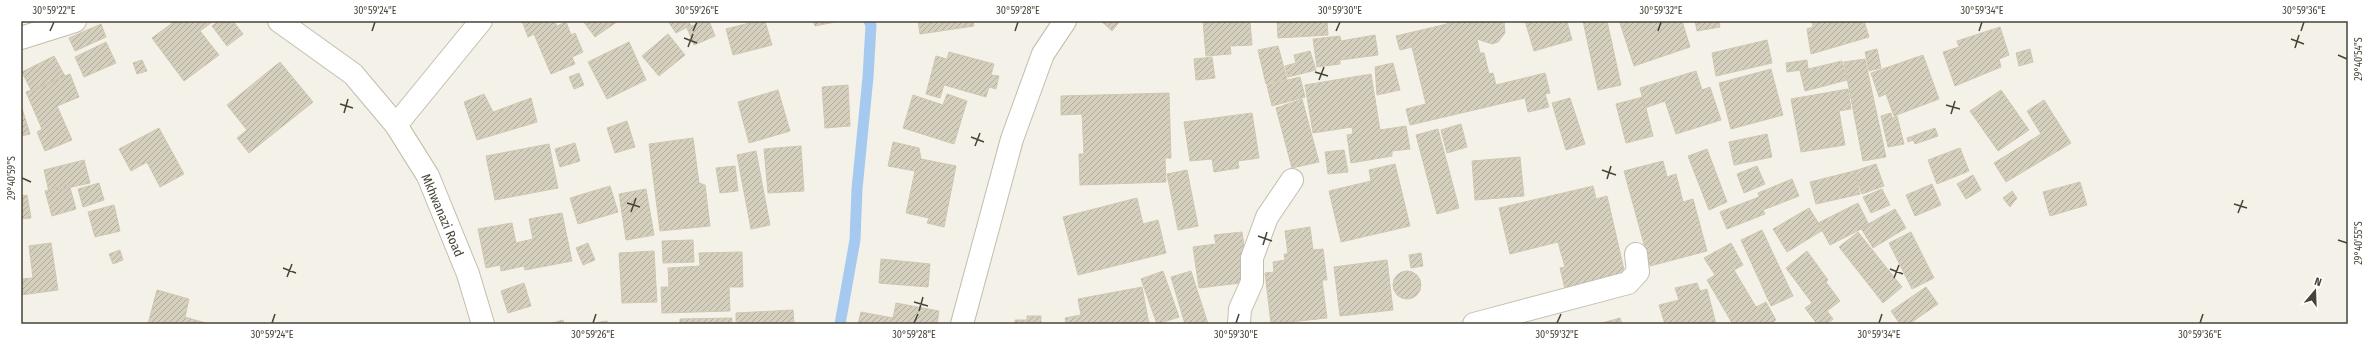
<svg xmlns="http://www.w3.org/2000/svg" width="2369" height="345" viewBox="0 0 2369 345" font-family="'Fira Sans Condensed',sans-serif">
<defs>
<pattern id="building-hatch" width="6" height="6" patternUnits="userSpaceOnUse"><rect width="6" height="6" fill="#d5cfbe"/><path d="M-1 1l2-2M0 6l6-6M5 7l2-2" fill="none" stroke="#afaa9b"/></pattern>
</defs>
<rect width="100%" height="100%" fill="#f4f2e8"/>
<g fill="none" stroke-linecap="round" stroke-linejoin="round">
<path stroke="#a6caef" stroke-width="11" d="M840,324l15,-84 2,-51 11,-112 3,-52 -2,-4"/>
</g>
<path fill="url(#building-hatch)" stroke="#d0c7b1" d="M175,21h35l1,2 -11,8 19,24 -35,26 -32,-43z
M219,21h14l10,13 -16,12 -15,-20z
M522,21h32l3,5 9,-4 5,13 4,-2 8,19 -11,5 3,7 -24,10 -17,-40 -6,3z
M583,21h35l-23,16z
M668,21h20l3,4 -15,8z
M703,21h6l6,15 -21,9 -7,-17z
M757,21h8l7,24 -39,10 -7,-26z
M813,21h21l1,1 -20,4z
M918,21h55l1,5 -54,8z
M1101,21h19l-8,10z
M1203,21h47l2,24 -22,1 1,8 -25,2z
M1277,21h50l1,14 -50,3z
M1446,21h58l1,12 -7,9 -6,2 -15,-5 3,14h4l5,21 4,-1 3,12 49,-12 5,20 -5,1 4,13 -21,5 -3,-14 -115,27 -4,-16 20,-5 -14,-57 -12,3 -4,-14 51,-12z
M1525,21h45l-3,1 5,18 -38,11z
M1583,21h24l14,64 -23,5z
M1624,21h58l8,26 -56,19 -14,-43z
M1695,21h24l1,6 -23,4z
M1812,21h52l5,16 -58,17 -4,-25 6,-2z
M101,24l5,13 -31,14 -6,-13z
M2000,27l9,28 -10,4 2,8 -46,19 -12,-34 16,-5 -2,-6z
M668,34l17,21 -26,21 -17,-20z
M1375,35l3,20 -38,5v4l-23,3 -4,-28 27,-3 1,5z
M1767,40l5,23 -56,13 -4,-23z
M106,42l10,21 -32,14 -9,-20z
M629,42l17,38 -39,19 -19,-37z
M1278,46l9,33 -21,5 -8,-34z
M1877,49l4,19 -12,3 -4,-19z
M2030,49l3,13 -14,4 -3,-13z
M1310,51l6,19 -28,7 -3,-11 11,-3 -2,-8z
M949,52l45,12 -3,11 8,1 -3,13 -7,-2 -3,10 -42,-12 -4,13 -14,-4 10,-38 11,3z
M1923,55l16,44 -45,17 -8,-22 -7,3 -8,-24z
M54,56l11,20 -33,16 -10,-20z
M1212,57l3,21 -19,2 -2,-21z
M1865,59l21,98 -23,4 -19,-99z
M142,60l5,11 -10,3 -4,-11z
M1807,60l1,9 -21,3 -1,-9z
M1842,61l5,19 -42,11 -5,-20z
M280,62l33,40 -64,51 -12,-15 10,-8 -20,-25z
M1393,63l7,27 -23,5 -2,-28z
M1771,69l12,46 -52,14 -12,-46z
M1696,71l6,19 8,-3 11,33 -45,14 -11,-33 -20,7 -5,-20z
M579,73l5,12 -10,4 -5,-12z
M70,74l9,23 -22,9 15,34 -27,11 -8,-19 5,-3 -16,-37z
M1371,74l9,56 26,-4 4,23 -18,2v5l-41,7 -4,-28 6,-1 -1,-7 -39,6 -8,-48z
M1300,77l5,20 -33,9 -5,-21z
M848,85l2,41 -25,2 -3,-41z
M1848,89l3,20 -12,2 6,34 -44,7 -10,-53z
M778,90l12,41 -41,12 -11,-41z
M2001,90l28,40 -31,21 -28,-40z
M1169,93l2,65h-6l1,24 -86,3 -1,-31h5l-2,-40 -21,1v-19z
M484,94l9,18 38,-14 6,24 -60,18 -13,-38z
M947,94l20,7 -13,43 -51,-16 10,-33 30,10z
M1643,97l10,39 -27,7 -10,-39z
M1570,98l15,46 -19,6 -14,-47z
M1302,99l17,63 -27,6 -16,-60z
M2044,100l27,43 -65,39 -12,-19 47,-29 -14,-23z
M21,105l9,29 -9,2z
M1252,113l7,45 -21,3 1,7 -25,4 -2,-13 -22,2 -6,-39z
M1891,113l1,5 5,-2 7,28 -16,3 -7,-31z
M627,121l8,26 -20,6 -8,-25z
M1461,124l6,23 -20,6 -6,-23z
M159,128l25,46 -24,13 -13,-25 -16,9 -12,-22z
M1935,128l3,8 -23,8 -2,-4 -5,2 -1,-4z
M1438,129l21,79 -22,6 -21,-79z
M1767,134l5,23 -38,8 -5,-23z
M693,138l6,45 6,2 5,41 -50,5 -11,-87z
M893,142l26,6 2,11 35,7 -12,61 -17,-4 2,-5 -23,-5 9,-42 -27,-5z
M575,143l5,18 -20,6 -5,-18z
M549,144l9,44 -63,12 -9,-44z
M801,146l3,45 -36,2 -4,-44z
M1960,148l9,23 -32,13 -9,-24z
M1707,149l20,53 -18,8 -21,-54z
M1344,150l4,22 -20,2 -3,-22z
M756,151l14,74 -19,4 -14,-74z
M1520,157l4,39 -49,4 -3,-39z
M84,160l6,23 -41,9 -5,-22z
M1663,161l4,16 9,-3 7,28 10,-3 14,52 -57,15 -26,-95z
M1395,164l15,62 -69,16 -12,-51 42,-10 -2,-11z
M1876,164l8,22 -22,8 -8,-23z
M735,166l3,25 -18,2 -4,-25z
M1757,166l8,18 -21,9 -7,-19z
M1187,170l11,56 -20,4 -11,-56z
M1854,171l6,23 -44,10 -6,-22z
M1973,175l8,15 -15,9 -9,-15z
M1792,179l7,17 -36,14 2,4 -38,15 -7,-17 39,-15 -1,-4z
M2080,182l7,23 -37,11 -7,-24z
M99,183l5,17 -21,7 -5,-18z
M69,184l7,25 -24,7 -7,-25z
M1932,184l9,21 -26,11 -9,-21z
M610,186l8,26 -40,12 -8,-26z
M1593,186l3,13 11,-3 18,78 -60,15 -5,-21 5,-1 -7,-25 -48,12 -11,-46z
M646,189l8,46 -28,5 -7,-46z
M1882,189l8,16 -19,8 -8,-16z
M2012,191l5,7 -7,9 -7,-9z
M27,195l4,23 -10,1v-23z
M1137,198l6,26 15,-4 8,33 -88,22 -15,-58z
M1858,203l11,22 -39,20 -12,-22z
M114,205l6,26 -25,6 -7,-25z
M1809,208l14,22 -36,22 -14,-23z
M1895,209l11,19 -33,20 -12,-20z
M562,213l10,48 -47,9 -1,-4 -23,5 -1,-6 -14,3 -8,-39 34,-6 4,20 17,-4 -4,-20z
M1310,227l3,23 10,-1 4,31h-5l5,38 -56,6 -6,-51 9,-1 -1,-10 12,-2 -1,-6h4l-3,-23z
M1762,230l31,66 -22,10 -30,-66z
M1242,232l7,50 -50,6 -6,-41 23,-3 -2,-9z
M1858,232l44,55 -19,16 -44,-56z
M1911,232l23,46 -22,11 -23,-46z
M693,240l1,22 -31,1 -1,-22z
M51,243l7,47 -37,5v-16l12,-1 -4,-32z
M588,243l7,17 -12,5 -7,-17z
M1731,243l12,22 -9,5 22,37 10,-5 10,18 -6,4h-39l1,-1 -25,-43 8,-5 -11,-17z
M120,250l3,10 -10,4 -4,-10z
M654,251l3,51 -35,1 -3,-50z
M1807,251l21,29 -2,2 14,19 -13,10 6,8 -6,5h-10l-12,-16 7,-5 -26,-35z
M742,252l1,35h-14l1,24 -68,2 -1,-26h8l-1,-19 32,-2 -1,-13z
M1421,253l2,13 -12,2 -2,-13z
M881,259l49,5 -2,23 -49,-4z
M1387,260l6,50 -53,6 -6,-49z
M1393 285a14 14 0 1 1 28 0a14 14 0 1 1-28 0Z
M1163,271l16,46 -22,7 -16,-45z
M1191,271l17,53h-23l-14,-47z
M524,283l7,23 -23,7 -7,-22z
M1697,283l3,8 7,-2 9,35h-51l-6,-19 20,-5 -4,-12z
M1142,287l7,37h-83l-1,-6 16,-3 -3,-16z
M1926,287l12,17 -29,20h-9l-9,-13z
M157,290l32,9 -4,18 24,7h-61z
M896,303l43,8 -2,13h-79l3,-12 32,6z
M793,310l1,14h-58v-11z
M1027,316h14v8h-26v-4h12z
M732,318v6h-52v-5z
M1620,318l2,6h-24z
M563,320l1,4h-15z
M607,321l1,3h-21z"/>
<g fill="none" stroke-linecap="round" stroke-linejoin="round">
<g stroke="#c2bdae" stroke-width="24">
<path id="minor" d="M279,21l74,53 43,51 32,51 40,98 15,50
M21,38l54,-17
M396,125l85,-104
M962,324l50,-185 31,-85 22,-33
M1239,324l1,-15 12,-27v-24l15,-41 25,-37
M1474,324l154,-41 10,-11 -2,-18"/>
</g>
<use href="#minor" stroke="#fff" stroke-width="22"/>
</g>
<path fill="none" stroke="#474337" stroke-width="1.5" d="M50,31l4,-9M372,31l3,-9M693,31l4,-9M1015,31l3,-9M1336,31l4,-9M1658,31l3,-9M1979,31l3,-9M2301,31l3,-9M684,38l13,5M2291,39l13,5M688,47l5,-13M2295,48l4,-13M2338,55l9,4M1315,72l13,4M1319,80l5,-13M340,104l13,4M1946,105l14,4M344,113l4,-14M1951,114l4,-13M971,137l13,5M975,146l5,-13M1602,170l14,5M22,178l9,4M1607,179l4,-13M627,203l13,4M2234,204l13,4M631,212l5,-14M2238,213l5,-13M1258,236l14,5M2338,240l9,3M1263,245l4,-13M283,268l13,5M1890,269l13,5M287,277l5,-13M1894,278l5,-13M914,302l14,4M919,311l4,-14M272,323l3,-9M593,323l3,-9M914,323l4,-9M1236,323l3,-9M1557,323l4,-9M1879,323l3,-9M2200,323l3,-9"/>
<g text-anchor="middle" stroke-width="3" stroke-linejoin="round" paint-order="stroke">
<g font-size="13" fill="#474337" stroke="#fff">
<text transform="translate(443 215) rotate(67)" y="5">Mkhwanazi Road</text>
</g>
</g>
<rect width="2369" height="345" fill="none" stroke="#ffffff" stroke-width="44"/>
<g transform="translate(2315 291) rotate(19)" stroke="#ffffff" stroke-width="3" paint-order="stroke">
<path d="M0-3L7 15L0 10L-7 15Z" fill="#474337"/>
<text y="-6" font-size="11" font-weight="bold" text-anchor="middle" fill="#474337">N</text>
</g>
<rect x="22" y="22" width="2325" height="301" fill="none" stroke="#474337" stroke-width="1.5"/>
<g font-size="10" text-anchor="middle" fill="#474337">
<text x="54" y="14">30°59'22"E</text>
<text x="375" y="14">30°59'24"E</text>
<text x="697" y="14">30°59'26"E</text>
<text x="1018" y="14">30°59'28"E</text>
<text x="1340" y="14">30°59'30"E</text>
<text x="1661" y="14">30°59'32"E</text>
<text x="1982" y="14">30°59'34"E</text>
<text x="2304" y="14">30°59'36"E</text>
<text transform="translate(2358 59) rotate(-90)" y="4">29°40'54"S</text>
<text transform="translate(11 178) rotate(-90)" y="4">29°40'59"S</text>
<text transform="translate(2358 243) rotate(-90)" y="4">29°40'55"S</text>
<text x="272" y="338">30°59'24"E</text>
<text x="593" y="338">30°59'26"E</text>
<text x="914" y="338">30°59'28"E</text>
<text x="1236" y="338">30°59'30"E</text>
<text x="1557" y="338">30°59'32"E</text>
<text x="1879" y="338">30°59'34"E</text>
<text x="2200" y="338">30°59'36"E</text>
</g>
</svg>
